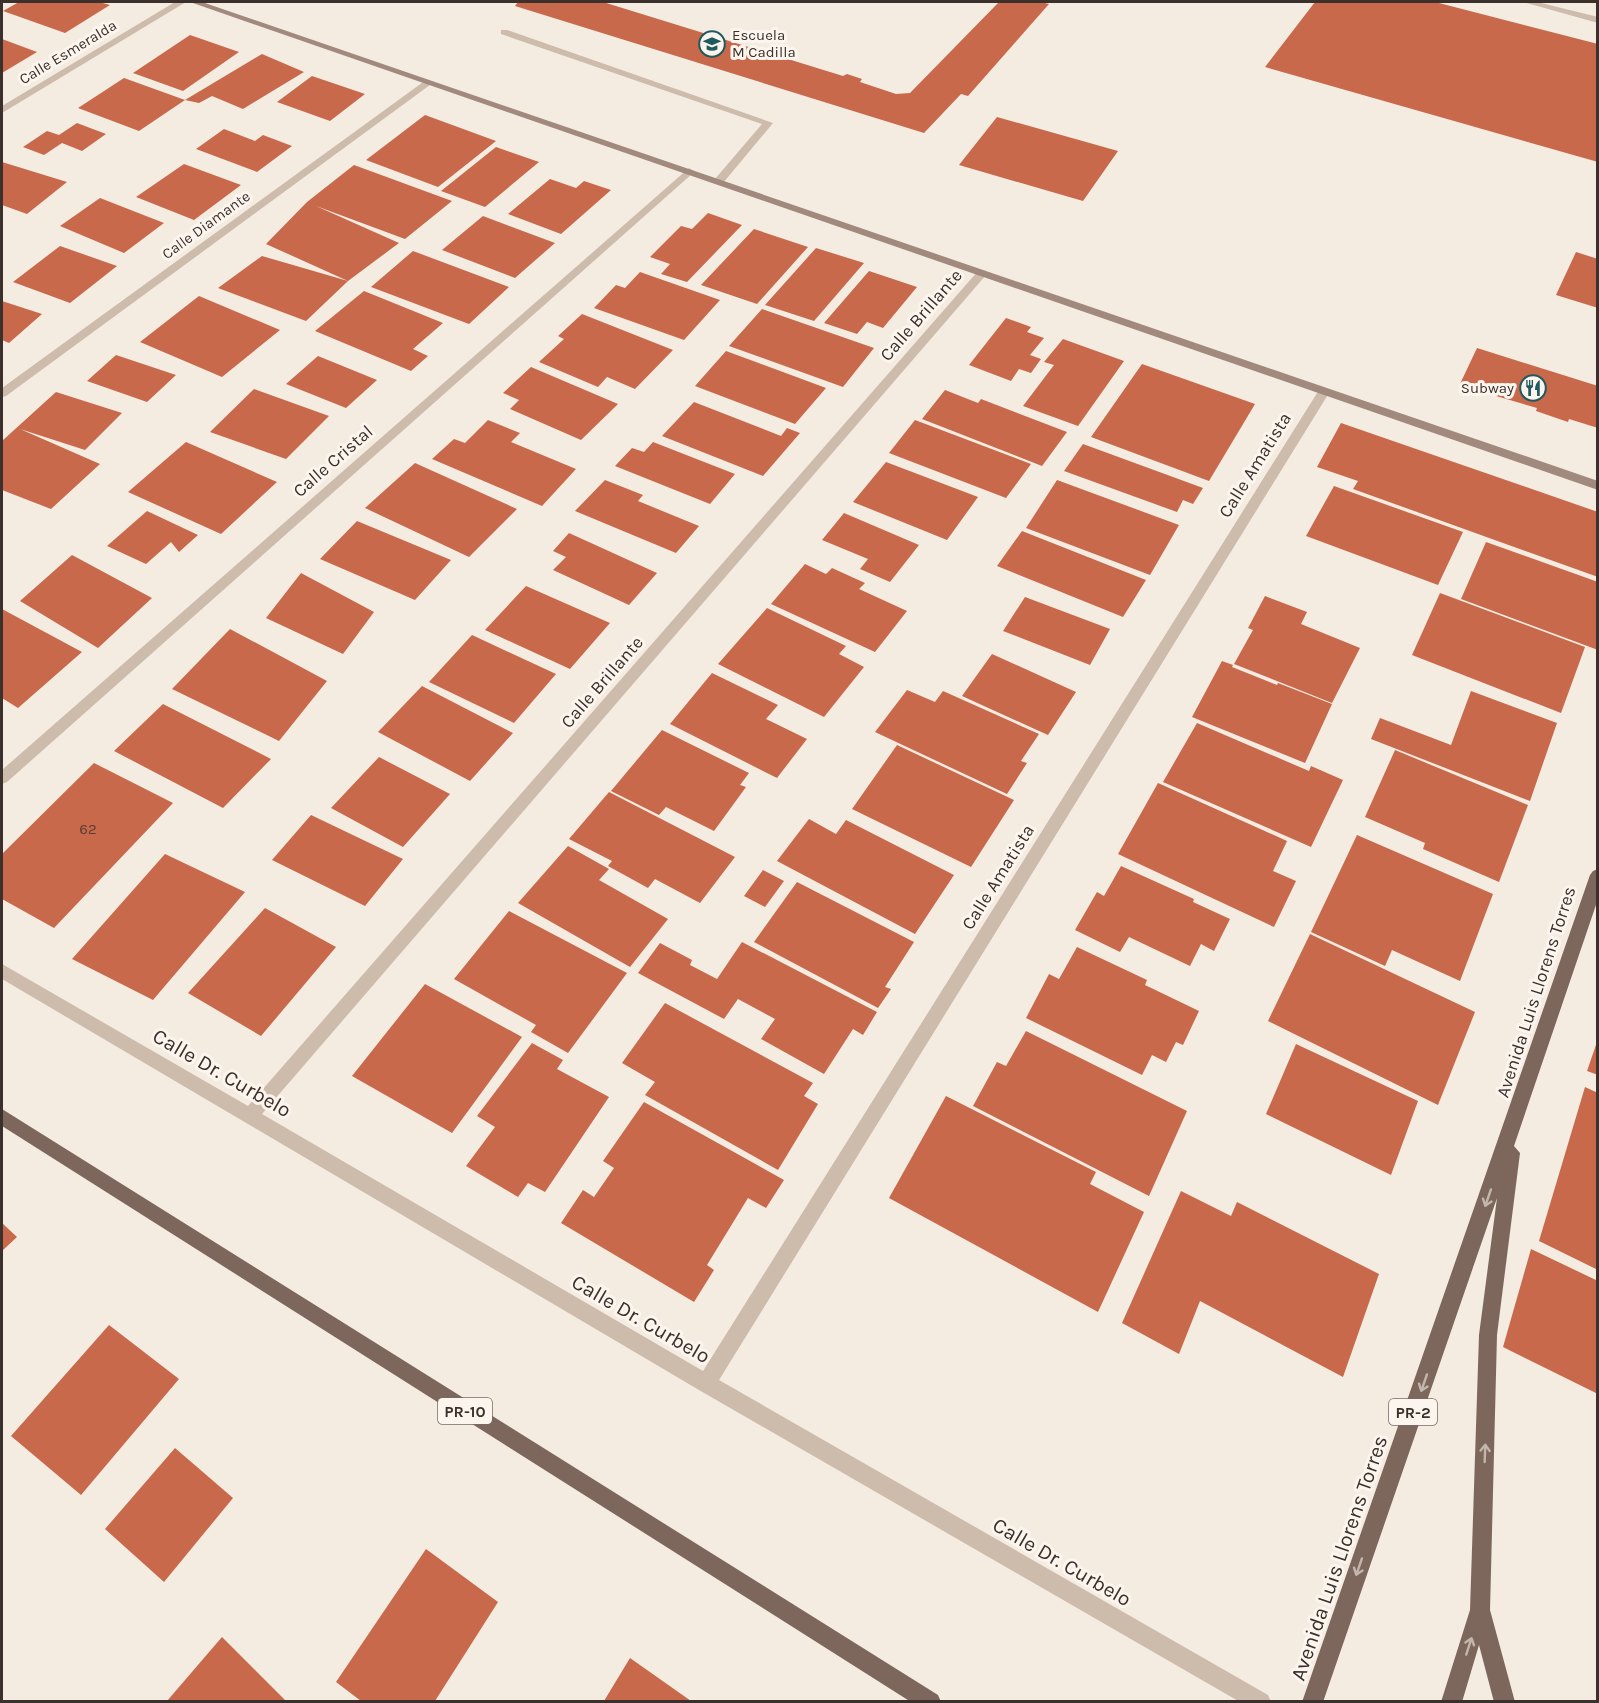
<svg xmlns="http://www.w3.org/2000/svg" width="1599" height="1703" viewBox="0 0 1599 1703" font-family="Karla,sans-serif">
<rect width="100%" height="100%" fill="#f4ebe1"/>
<path fill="#c8694b" d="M19,2h80l11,3 -45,28 -62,-22z
M518,2h85l240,74 4,-2 15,5 -2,3 36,12 14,-1 89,-91h42l8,2 -81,92 -7,-2 -37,39 -409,-127z
M1315,2h120l163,42v118l-333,-95z
M190,35l49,17 -56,39 -50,-18z
M2,39l35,13 -35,21z
M262,54l42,18 -61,37 -31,-13 -13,7 -14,-3z
M312,76l53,18 -35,27 -53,-19z
M124,78l61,22 -46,31 -61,-23z
M425,115l71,26 -58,46 -72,-27z
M997,117l121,34 -35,50 -124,-36z
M77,123l29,11 -24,17 -20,-8 -18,12 -21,-8 24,-16 12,4z
M224,129l31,12 8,-6 29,11 -35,26 -61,-23z
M496,147l43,15 -54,45 -44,-16z
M2,162l65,20 -40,32 -25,-9z
M184,164l57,21 -47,35 -58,-23z
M354,165l98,36 -47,38 -89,-33 83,37 -51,38 -42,40 -88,-33 44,-32 86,25 -82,-37 41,-42z
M550,179l26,9 8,-7 27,9 -50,44 -53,-20z
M100,198l64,25 -40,30 -64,-27z
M708,213l34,12 -55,57 -26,-8 9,-10 -20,-7 31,-31 11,3z
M483,216l72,27 -40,35 -73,-28z
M754,229l54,18 -51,57 -56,-19z
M60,246l57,20 -47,37 -57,-21z
M816,248l48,15 -50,58 -49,-16z
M413,251l96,36 -40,37 -98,-37z
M1576,252l22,7v49l-42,-13z
M869,271l48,16 -34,41 -16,-6 -10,12 -33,-11z
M640,272l80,28 -36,40 -90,-32 22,-23 9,3z
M364,291l79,32 -30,26 15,7 -17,15 -96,-40z
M199,296l81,34 -58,47 -82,-35z
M2,301l40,13 -33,29 -7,-3z
M762,309l112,39 -31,39 -114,-41z
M582,314l91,36 -38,39 -28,-12 -9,10 -59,-25 25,-23 -6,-3z
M1006,318l25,9 -4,5 17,6 -14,17 11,4 -10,14 -12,-4 -8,12 -42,-16z
M1063,339l61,22 -46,65 -55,-20 31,-41 -10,-3z
M1477,348l121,38v42l-29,-9 -1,3 -32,-11 1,-3 -68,-20 1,-1 -10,-3z
M726,351l100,37 -31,36 -100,-38z
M116,355l60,20 -29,27 -60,-21z
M318,356l59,24 -31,28 -60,-24z
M1142,364l113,40 -46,77 -118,-44z
M531,367l87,37 -37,36 -71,-31 9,-9 -16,-7z
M254,389l75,27 -43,43 -76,-27z
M945,390l33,13 3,-4 86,33 -25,34 -120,-47z
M56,392l66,21 -37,37 -65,-21 80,35 -49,45 -49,-19v-49z
M694,402l87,34 6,-8 13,5 -37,43 -101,-40z
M488,420l32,13 -9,9 65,27 -34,37 -110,-47 22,-20 11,4z
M915,420l116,44 -25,34 -117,-45z
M1341,423l257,89v65l-245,-88 5,-8 -41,-14z
M186,442l91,40 -56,52 -93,-42z
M653,442l82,32 -25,30 -95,-38 17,-18 12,4z
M1083,444l120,44 -10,16 -10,-4 -6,12 -113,-41z
M886,462l92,35 -31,43 -94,-38z
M415,463l102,46 -48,48 -104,-49z
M605,480l38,15 -5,6 61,25 -23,27 -101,-42z
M1057,480l122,45 -29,50 -124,-47z
M1334,486l129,46 -25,53 -132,-49z
M147,511l51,24 -19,17 -8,-10 -25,22 -39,-18z
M844,513l75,32 -29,37 -30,-13 8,-10 -46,-19z
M357,521l94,39 -36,40 -95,-41z
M1022,531l124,49 -23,37 -126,-51z
M569,533l88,40 -28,32 -76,-35 13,-13 -13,-6z
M1486,542l112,40v68l-137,-51z
M72,555l80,43 -54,50 -78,-47z
M805,564l21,10 6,-6 33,15 -6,6 48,22 -32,41 -104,-48z
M301,573l73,39 -31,42 -77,-36z
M526,586l84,37 -40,46 -85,-39z
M1440,593l145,54 -24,66 -149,-58z
M1265,596l42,16 -6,12 59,24 -28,55 -98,-39 19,-34 -5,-2z
M1025,597l85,32 -20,36 -87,-34z
M767,608l79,38 -7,8 25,13 -40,50 -106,-53z
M2,609l80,43 -64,56 -16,-10z
M230,629l97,52 -48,60 -107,-52z
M472,635l84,39 -42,49 -85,-41z
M992,654l84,38 -28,43 -86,-39z
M1222,661l11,4 -1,2 45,18 1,-2 54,21 -27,59 -113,-46z
M712,673l66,32 -12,14 41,20 -30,39 -107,-54z
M422,686l91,47 -43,48 -92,-49z
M907,690l28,12 8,-11 96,43 -18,27 6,2 -20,31 -132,-62z
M1471,691l86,32 -27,78 -159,-62 9,-21 71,27z
M163,704l108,55 -48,49 -109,-57z
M1197,723l112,48 2,-5 32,14 -32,67 -148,-65z
M662,730l87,43 -9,12 6,2 -32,44 -48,-24 -7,8 -48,-24z
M897,745l117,55 -43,67 -119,-58z
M1395,750l133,55 -29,77 -76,-33 2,-6 -60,-26z
M379,757l71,37 -47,53 -72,-39z
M94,763l79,40 -119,125 -52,-29v-45z
M1158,783l129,58 -14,30 23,10 -22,46 -156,-73z
M609,792l126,65 -35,46 -45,-24 -7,9 -40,-22 4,-5 -43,-22z
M311,815l92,44 -38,47 -93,-46z
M809,819l27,15 10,-14 108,55 -39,59 -138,-73z
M1357,835l136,59 -33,87 -68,-31 -7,16 -74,-34z
M568,846l41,23 -10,11 69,39 -38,48 -112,-64z
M165,854l80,38 -92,108 -81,-41z
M1121,866l73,33 -1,3 37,17 -16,32 -13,-7 -11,22 -61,-29 -9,15 -45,-22 22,-38 7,4z
M763,870l21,11 -19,26 -21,-11z
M797,882l117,60 -29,45 6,2 -13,19 -124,-66z
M265,908l71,39 -75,89 -73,-43z
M509,911l118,62 -59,80 -37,-21 5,-7 -82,-46z
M1310,934l165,78 -37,93 -170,-84z
M742,942l135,70 -14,23 -10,-6 -29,45 -63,-35 14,-20 -37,-20 -14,20 -86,-46 22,-30 32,17 -2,5 27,14z
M1077,947l70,33 -2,5 54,26 -16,34 -7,-3 -10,20 -14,-7 -10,20 -116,-57 23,-44 10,5z
M425,984l97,53 -70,96 -100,-57z
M665,1003l148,80 -9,13 14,8 -40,66 -133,-75 10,-13 -33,-19z
M1026,1031l161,80 -38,85 -176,-90 24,-44 9,4z
M1598,1039v36l-11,-4z
M532,1043l31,17 -6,9 52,28 -64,95 -17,-9 -10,14 -52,-31 29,-39 -18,-11z
M1296,1044l122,57 -27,74 -125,-61z
M1585,1087l13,6v177l-59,-29z
M946,1096l150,76 -6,12 54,28 -46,100 -209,-114z
M644,1102l140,78 -18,28 -18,-10 -41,67 7,5 -20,32 -133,-79 22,-33 11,7 20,-29 -11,-7z
M1181,1191l50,25 6,-14 142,72 -36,103 -143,-76 -21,53 -57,-31z
M2,1223l15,14 -15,14z
M1531,1249l67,32v113l-95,-47z
M109,1325l70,54 -98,116 -70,-59z
M175,1448l58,50 -69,84 -59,-53z
M426,1549l72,53 -63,99h-74l-25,-19z
M222,1637l64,64h-119z
M630,1658l61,43h-87z"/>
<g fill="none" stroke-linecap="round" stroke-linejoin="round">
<path fill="#cdbbac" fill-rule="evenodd" d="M175,2h11l-184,111v-7z
M1523,2h14l61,15v6z
M501,30h6l266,93 -50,60h-8v-4l47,-55 -261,-90z
M426,80l8,2 -428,314 -4,1v-9z
M689,168l5,3 -1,2 -686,609 -5,2v-14z
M982,270l4,1v4l-724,839 441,257 616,-981h8l2,3 -610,987 549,315 3,7h-31l-541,-312 -697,-411v-15l246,142 730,-835z"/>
<path fill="#a18a7d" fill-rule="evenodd" d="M190,2h12l1396,479v9z"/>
<path fill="#7d675c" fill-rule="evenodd" d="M1598,869v30l-84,247 6,7 -23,182 -7,275 25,92h-21l-15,-57 -17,57h-21l29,-92 9,-275 18,-137 -174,504h-21l288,-827 3,-4z
M2,1109l936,586 3,7h-30l-909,-576z"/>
</g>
<defs><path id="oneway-shaft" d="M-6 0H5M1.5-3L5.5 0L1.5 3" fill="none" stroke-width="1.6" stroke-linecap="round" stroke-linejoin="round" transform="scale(1.5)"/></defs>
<g stroke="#c2b5ac">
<use href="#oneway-shaft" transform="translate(1488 1198) rotate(109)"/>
<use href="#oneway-shaft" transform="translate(1424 1383) rotate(109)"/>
<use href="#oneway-shaft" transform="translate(1485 1453) rotate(-88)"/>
<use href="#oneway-shaft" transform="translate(1359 1567) rotate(109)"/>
<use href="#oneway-shaft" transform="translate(1469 1646) rotate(-72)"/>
</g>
<defs>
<g id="school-ring" transform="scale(1.35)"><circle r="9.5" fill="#fbf5ee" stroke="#1f5a5e" stroke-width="1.5"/><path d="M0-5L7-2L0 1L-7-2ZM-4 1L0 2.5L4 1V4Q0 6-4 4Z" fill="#1f5a5e"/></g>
<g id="restaurant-ring" transform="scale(1.35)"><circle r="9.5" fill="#fbf5ee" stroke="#1f5a5e" stroke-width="1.5"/><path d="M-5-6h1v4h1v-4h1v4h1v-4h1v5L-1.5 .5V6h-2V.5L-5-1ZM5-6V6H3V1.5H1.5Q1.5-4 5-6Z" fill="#1f5a5e"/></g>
</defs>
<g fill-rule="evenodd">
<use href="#school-ring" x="712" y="44"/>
<use href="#restaurant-ring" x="1533" y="388"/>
</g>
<g text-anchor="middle" stroke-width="6" stroke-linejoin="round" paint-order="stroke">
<g font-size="15" fill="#3b302b" stroke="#fbf5ee" text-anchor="start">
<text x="732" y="40">Escuela<tspan x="732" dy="17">M Cadilla</tspan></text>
<text x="1514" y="393" text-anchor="end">Subway</text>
</g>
<g font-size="15" fill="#3b302b" stroke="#fbf5ee">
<text transform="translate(68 52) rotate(-31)" y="5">Calle Esmeralda</text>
<text transform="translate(206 225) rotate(-36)" y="5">Calle Diamante</text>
</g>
<g font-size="15" fill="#5e3e33">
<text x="88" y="834">62</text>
</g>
<g fill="#fbf5ee" stroke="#756b66" stroke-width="1.5">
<rect x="438" y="1398" width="54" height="26" rx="4.5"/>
<rect x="1389" y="1399" width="48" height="26" rx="4.5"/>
</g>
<g font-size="16" font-weight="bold" fill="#3b302b">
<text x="465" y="1417">PR-10</text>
<text x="1413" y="1418">PR-2</text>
</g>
<g font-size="18" fill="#3b302b" stroke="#fbf5ee">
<text transform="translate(921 315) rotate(-49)" y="6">Calle Brillante</text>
<text transform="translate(333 461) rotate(-41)" y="6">Calle Cristal</text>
<text transform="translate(1255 465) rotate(-58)" y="6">Calle Amatista</text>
<text transform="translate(602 682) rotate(-49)" y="6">Calle Brillante</text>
<text transform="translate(998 877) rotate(-58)" y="6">Calle Amatista</text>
<text transform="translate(1536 992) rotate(-72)" y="6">Avenida Luis Llorens Torres</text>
</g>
<g font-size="21" fill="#3b302b" stroke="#fbf5ee">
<text transform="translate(222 1073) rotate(30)" y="7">Calle Dr. Curbelo</text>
<text transform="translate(641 1319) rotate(30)" y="7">Calle Dr. Curbelo</text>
<text transform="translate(1339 1558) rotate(-71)" y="7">Avenida Luis Llorens Torres</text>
<text transform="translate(1062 1562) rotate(30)" y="7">Calle Dr. Curbelo</text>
</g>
</g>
<rect width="1599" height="1703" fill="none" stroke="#3b302b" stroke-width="6"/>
</svg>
